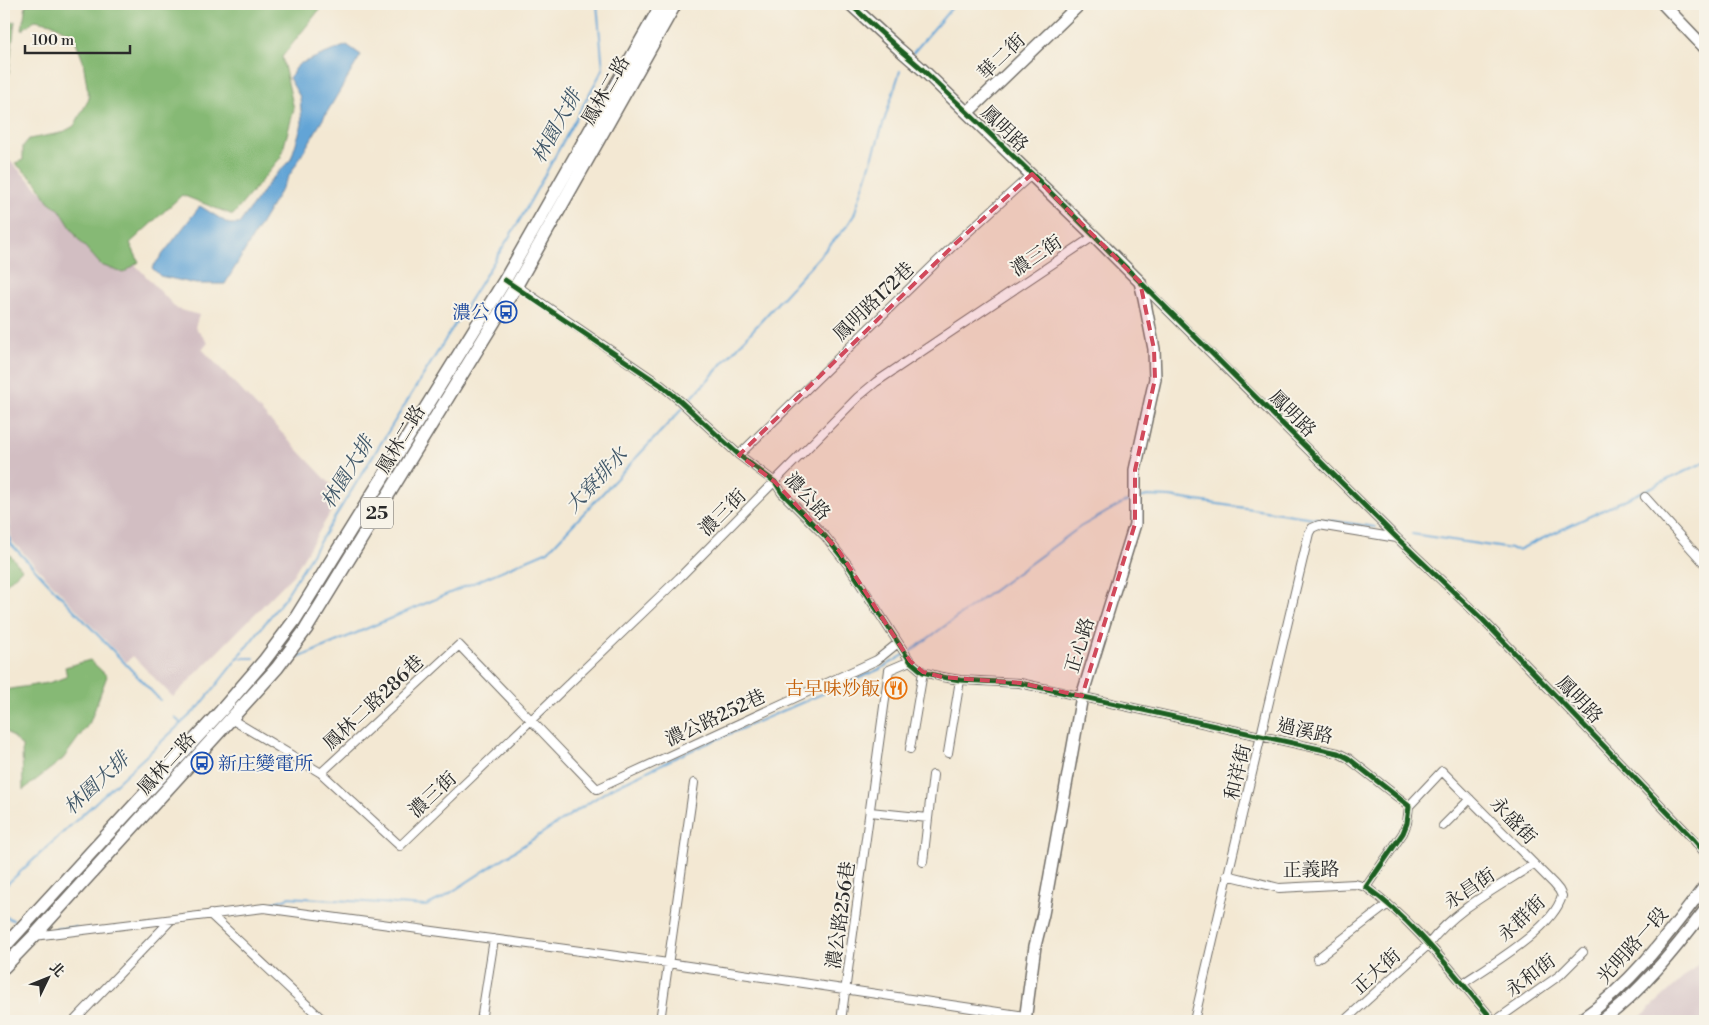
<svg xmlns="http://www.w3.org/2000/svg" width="1709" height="1025" viewBox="0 0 1709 1025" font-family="'Libre Bodoni','Noto Serif TC',serif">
<rect width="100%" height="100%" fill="#f7f3e8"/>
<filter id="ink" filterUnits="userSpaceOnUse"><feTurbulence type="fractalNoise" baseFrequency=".02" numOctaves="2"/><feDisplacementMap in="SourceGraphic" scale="10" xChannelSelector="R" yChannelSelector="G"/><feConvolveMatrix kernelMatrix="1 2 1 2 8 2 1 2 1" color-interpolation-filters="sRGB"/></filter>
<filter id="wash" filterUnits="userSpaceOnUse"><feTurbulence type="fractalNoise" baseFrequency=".0096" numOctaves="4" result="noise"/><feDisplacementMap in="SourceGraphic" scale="20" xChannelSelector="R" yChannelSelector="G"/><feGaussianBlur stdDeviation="1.12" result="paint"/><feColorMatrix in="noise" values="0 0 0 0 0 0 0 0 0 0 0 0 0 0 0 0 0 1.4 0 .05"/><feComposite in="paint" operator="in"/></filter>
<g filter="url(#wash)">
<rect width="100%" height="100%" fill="#f3e8d3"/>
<path fill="#d2bec2" d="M4,155l40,40 7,-3 43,29 83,88 22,6 -4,12 13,16 -6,6 139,146 -48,80 -120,122 -40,-41 -7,6 -114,-121 -8,-58z
M1705,958v63h-69l11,-10z"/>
<path fill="#86b974" stroke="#587250" d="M26,4h298l-42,53 12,52 -13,48 -48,58 -51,-20 -52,48 9,19 -16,11 -22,-8 -23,-26 -18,-29 -12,-9 -11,-18 -22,-20 8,-3v-14l6,-7 32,-6 13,-7 15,-27 -6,-38 -9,-25 -23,-13 -16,-3 -13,10z
M15,21l-7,59 -4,-2v-53z
M4,548l18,21 -18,17z
M90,660l17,16 -17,46 -27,37 -40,31 -1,-44 -18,-17v-39l44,-7 19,-6 -2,-10z"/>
<path fill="#62a4d6" stroke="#466880" d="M347,45l14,10 -136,229h-29l-36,-8 -8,-8 48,-62 29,18h10l32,-44 20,-21 11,-35 -2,-27 -11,-19 10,-14z"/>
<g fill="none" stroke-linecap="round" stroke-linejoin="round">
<path stroke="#62a4d6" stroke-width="2" d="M913,53l42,-49
M687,403l160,-177 7,-11 46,-144
M4,498l6,45 150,157
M1140,498l7,-2 23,1 205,30
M1412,534l106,16 187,-88
M908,653l172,-126 43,-24 8,-2
M239,658h15
M298,658l250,-107 136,-144
M175,717l6,7
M4,887l196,-181 84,-107 237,-381 82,-149 -6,-65
M267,905l22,-8 137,9 18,-9 166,-108 73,-35 197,-85 24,-14
M4,916l9,4
M53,929l23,-2"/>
</g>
</g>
<g filter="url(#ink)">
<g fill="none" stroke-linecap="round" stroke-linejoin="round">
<g stroke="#716d66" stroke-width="10">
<path id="street" d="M514,284l147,101 18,15 60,55 36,27 7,11 43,43 23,29 62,96 13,11 19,5 18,3 60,3 318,70 10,5 61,48 -2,17 -4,10 -37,54c51,36 88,88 128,134
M1142,285l255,253 86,82 211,220 11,13
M739,455l216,-211 77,-70
M1645,497l60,67
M231,719l90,54 138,-128 138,144 280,-129 21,-17
M910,749l13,-77
M948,753l12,-73
M321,773l79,73 279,-268 179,-181 18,-15 218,-146
M1409,806l33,-35 112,113 5,6 3,6c-9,33 -72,69 -100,88
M870,812l58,6
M1443,826l27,-27
M923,862l10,-87
M1227,875l52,13 76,-4 11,3
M210,914l114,107
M34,936l230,-28 404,55 357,53
M1317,959l71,-55
M74,1021l97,-101
M481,1021l13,-82
M660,1021l34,-238
M841,1021l48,-351 21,-9
M1194,1021c37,-163 77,-325 115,-488l3,-5 7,-3 78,13
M1344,1021l84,-76c27,-36 69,-57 106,-81
M1495,1021l65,-46 23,-23"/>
</g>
<g stroke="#716d66" stroke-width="14">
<path id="secondary" d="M850,4l49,45 23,20 172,167 46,46 4,16 10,51 1,30 -20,91v54l-53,172 -39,218 -8,32 -10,75
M1663,4l42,44
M968,112l112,-108
M1579,1021c51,-35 89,-86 126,-135
M1601,1021c39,-28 75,-73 104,-111"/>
</g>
<g stroke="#716d66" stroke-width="15">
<path id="primary" d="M4,947l217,-236 43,-50 30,-40 211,-341 157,-276
M4,967l30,-31 243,-268 29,-39 210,-343 159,-282"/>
</g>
<use href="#street" stroke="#fff" stroke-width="8"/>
<use href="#secondary" stroke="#fff" stroke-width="11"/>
<use href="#primary" stroke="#fff" stroke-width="12"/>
<g stroke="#f7f3e8" stroke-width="8">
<path id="cycleway" d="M850,4l49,45 23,20 110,105 365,364 86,82 211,220 11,13
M505,280l156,105 18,15 60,55 36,27 7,11 43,43 23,29 62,96 13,11 19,5 18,3 60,3 318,70 10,5 61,48 -2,17 -4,10 -37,54c51,36 88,88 128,134"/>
</g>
<use href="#cycleway" stroke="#1b5e20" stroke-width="5"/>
</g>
</g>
<path fill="#d1495b" fill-opacity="0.2" stroke="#d1495b" stroke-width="4" stroke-dasharray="10 6" stroke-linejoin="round" d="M1032,174l108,108 14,67 1,30 -20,91v54l-53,172 -62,-13 -78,-6 -19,-5 -13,-11 -71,-110 -64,-69 -36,-27 216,-211z"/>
<defs>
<g id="bus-ring" transform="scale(1.125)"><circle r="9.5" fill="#f7f3e8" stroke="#1a4fb4" stroke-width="1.5"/><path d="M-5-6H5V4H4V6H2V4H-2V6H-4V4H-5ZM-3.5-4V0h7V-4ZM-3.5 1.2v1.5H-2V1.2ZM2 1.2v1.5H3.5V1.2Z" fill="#1a4fb4"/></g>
<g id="restaurant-ring" transform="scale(1.125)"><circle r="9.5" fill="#f7f3e8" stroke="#e8710a" stroke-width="1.5"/><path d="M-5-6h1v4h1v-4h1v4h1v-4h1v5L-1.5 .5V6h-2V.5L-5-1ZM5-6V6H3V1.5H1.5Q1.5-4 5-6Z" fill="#e8710a"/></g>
</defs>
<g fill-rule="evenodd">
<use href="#bus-ring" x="506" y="312"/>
<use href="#restaurant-ring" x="896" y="688"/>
<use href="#bus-ring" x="202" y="763"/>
</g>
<g text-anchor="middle" stroke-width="4" stroke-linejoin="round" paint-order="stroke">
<rect fill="#f7f3e8" stroke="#686764" stroke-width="1" x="361" y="497.5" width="32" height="31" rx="4"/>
<g font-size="18" font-weight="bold" fill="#2b2b2b">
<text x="377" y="519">25</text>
</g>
<g font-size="19" fill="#2b2b2b" stroke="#f7f3e8">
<text transform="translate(1001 56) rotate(-44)" y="7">華二街</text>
<text transform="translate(605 90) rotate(-60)" y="7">鳳林二路</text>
<text transform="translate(1005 128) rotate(44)" y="7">鳳明路</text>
<text transform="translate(1036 255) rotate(-34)" y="7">濃三街</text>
<text transform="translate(873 301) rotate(-44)" y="7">鳳明路172巷</text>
<text transform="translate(1293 413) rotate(45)" y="7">鳳明路</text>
<text transform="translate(400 439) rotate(-59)" y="7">鳳林二路</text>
<text transform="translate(808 496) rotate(47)" y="7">濃公路</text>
<text transform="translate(722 512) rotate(-45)" y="7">濃三街</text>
<text transform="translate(1079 645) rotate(-73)" y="7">正心路</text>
<text transform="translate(1580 699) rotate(46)" y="7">鳳明路</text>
<text transform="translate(373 702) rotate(-43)" y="7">鳳林二路286巷</text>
<text transform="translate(715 717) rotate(-25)" y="7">濃公路252巷</text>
<text transform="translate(1305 730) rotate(13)" y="7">過溪路</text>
<text transform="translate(166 763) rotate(-48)" y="7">鳳林二路</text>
<text transform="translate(1237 772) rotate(-76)" y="7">和祥街</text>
<text transform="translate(432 794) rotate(-43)" y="7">濃三街</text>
<text transform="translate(1514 820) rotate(46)" y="7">永盛街</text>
<text transform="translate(1311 869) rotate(-1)" y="7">正義路</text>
<text transform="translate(1469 888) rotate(-34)" y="7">永昌街</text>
<text transform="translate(840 915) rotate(-82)" y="7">濃公路256巷</text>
<text transform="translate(1521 918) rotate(-44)" y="7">永群街</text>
<text transform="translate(1632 945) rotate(-48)" y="7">光明路一段</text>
<text transform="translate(1376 971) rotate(-42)" y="7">正大街</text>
<text transform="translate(1530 975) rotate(-37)" y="7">永和街</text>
</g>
<g font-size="19" fill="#164399" stroke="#f7f3e8" text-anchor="end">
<text x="490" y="319">濃公</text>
<text x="218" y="770" text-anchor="start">新庄變電所</text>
</g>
<g font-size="19" fill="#c56008" stroke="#f7f3e8" text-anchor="end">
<text x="880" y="695">古早味炒飯</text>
</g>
<g font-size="20" font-style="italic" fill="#3e5567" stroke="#f7f3e8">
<text transform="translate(556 126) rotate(-61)" y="7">林園大排</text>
<text transform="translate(347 472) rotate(-58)" y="7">林園大排</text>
<text transform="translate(596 480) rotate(-47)" y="7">大寮排水</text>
<text transform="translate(96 783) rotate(-43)" y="7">林園大排</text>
</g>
</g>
<rect width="1709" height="1025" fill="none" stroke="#f7f3e8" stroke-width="20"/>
<g transform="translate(48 978) rotate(47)" stroke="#f7f3e8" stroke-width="4" paint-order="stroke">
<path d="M0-4L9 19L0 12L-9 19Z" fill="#2b2b2b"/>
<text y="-8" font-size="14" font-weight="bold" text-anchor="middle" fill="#2b2b2b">北</text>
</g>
<path d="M25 45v8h105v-8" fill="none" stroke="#2b2b2b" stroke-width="2.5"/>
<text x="32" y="45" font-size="15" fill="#2b2b2b" stroke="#f7f3e8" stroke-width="4" paint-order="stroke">100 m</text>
</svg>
